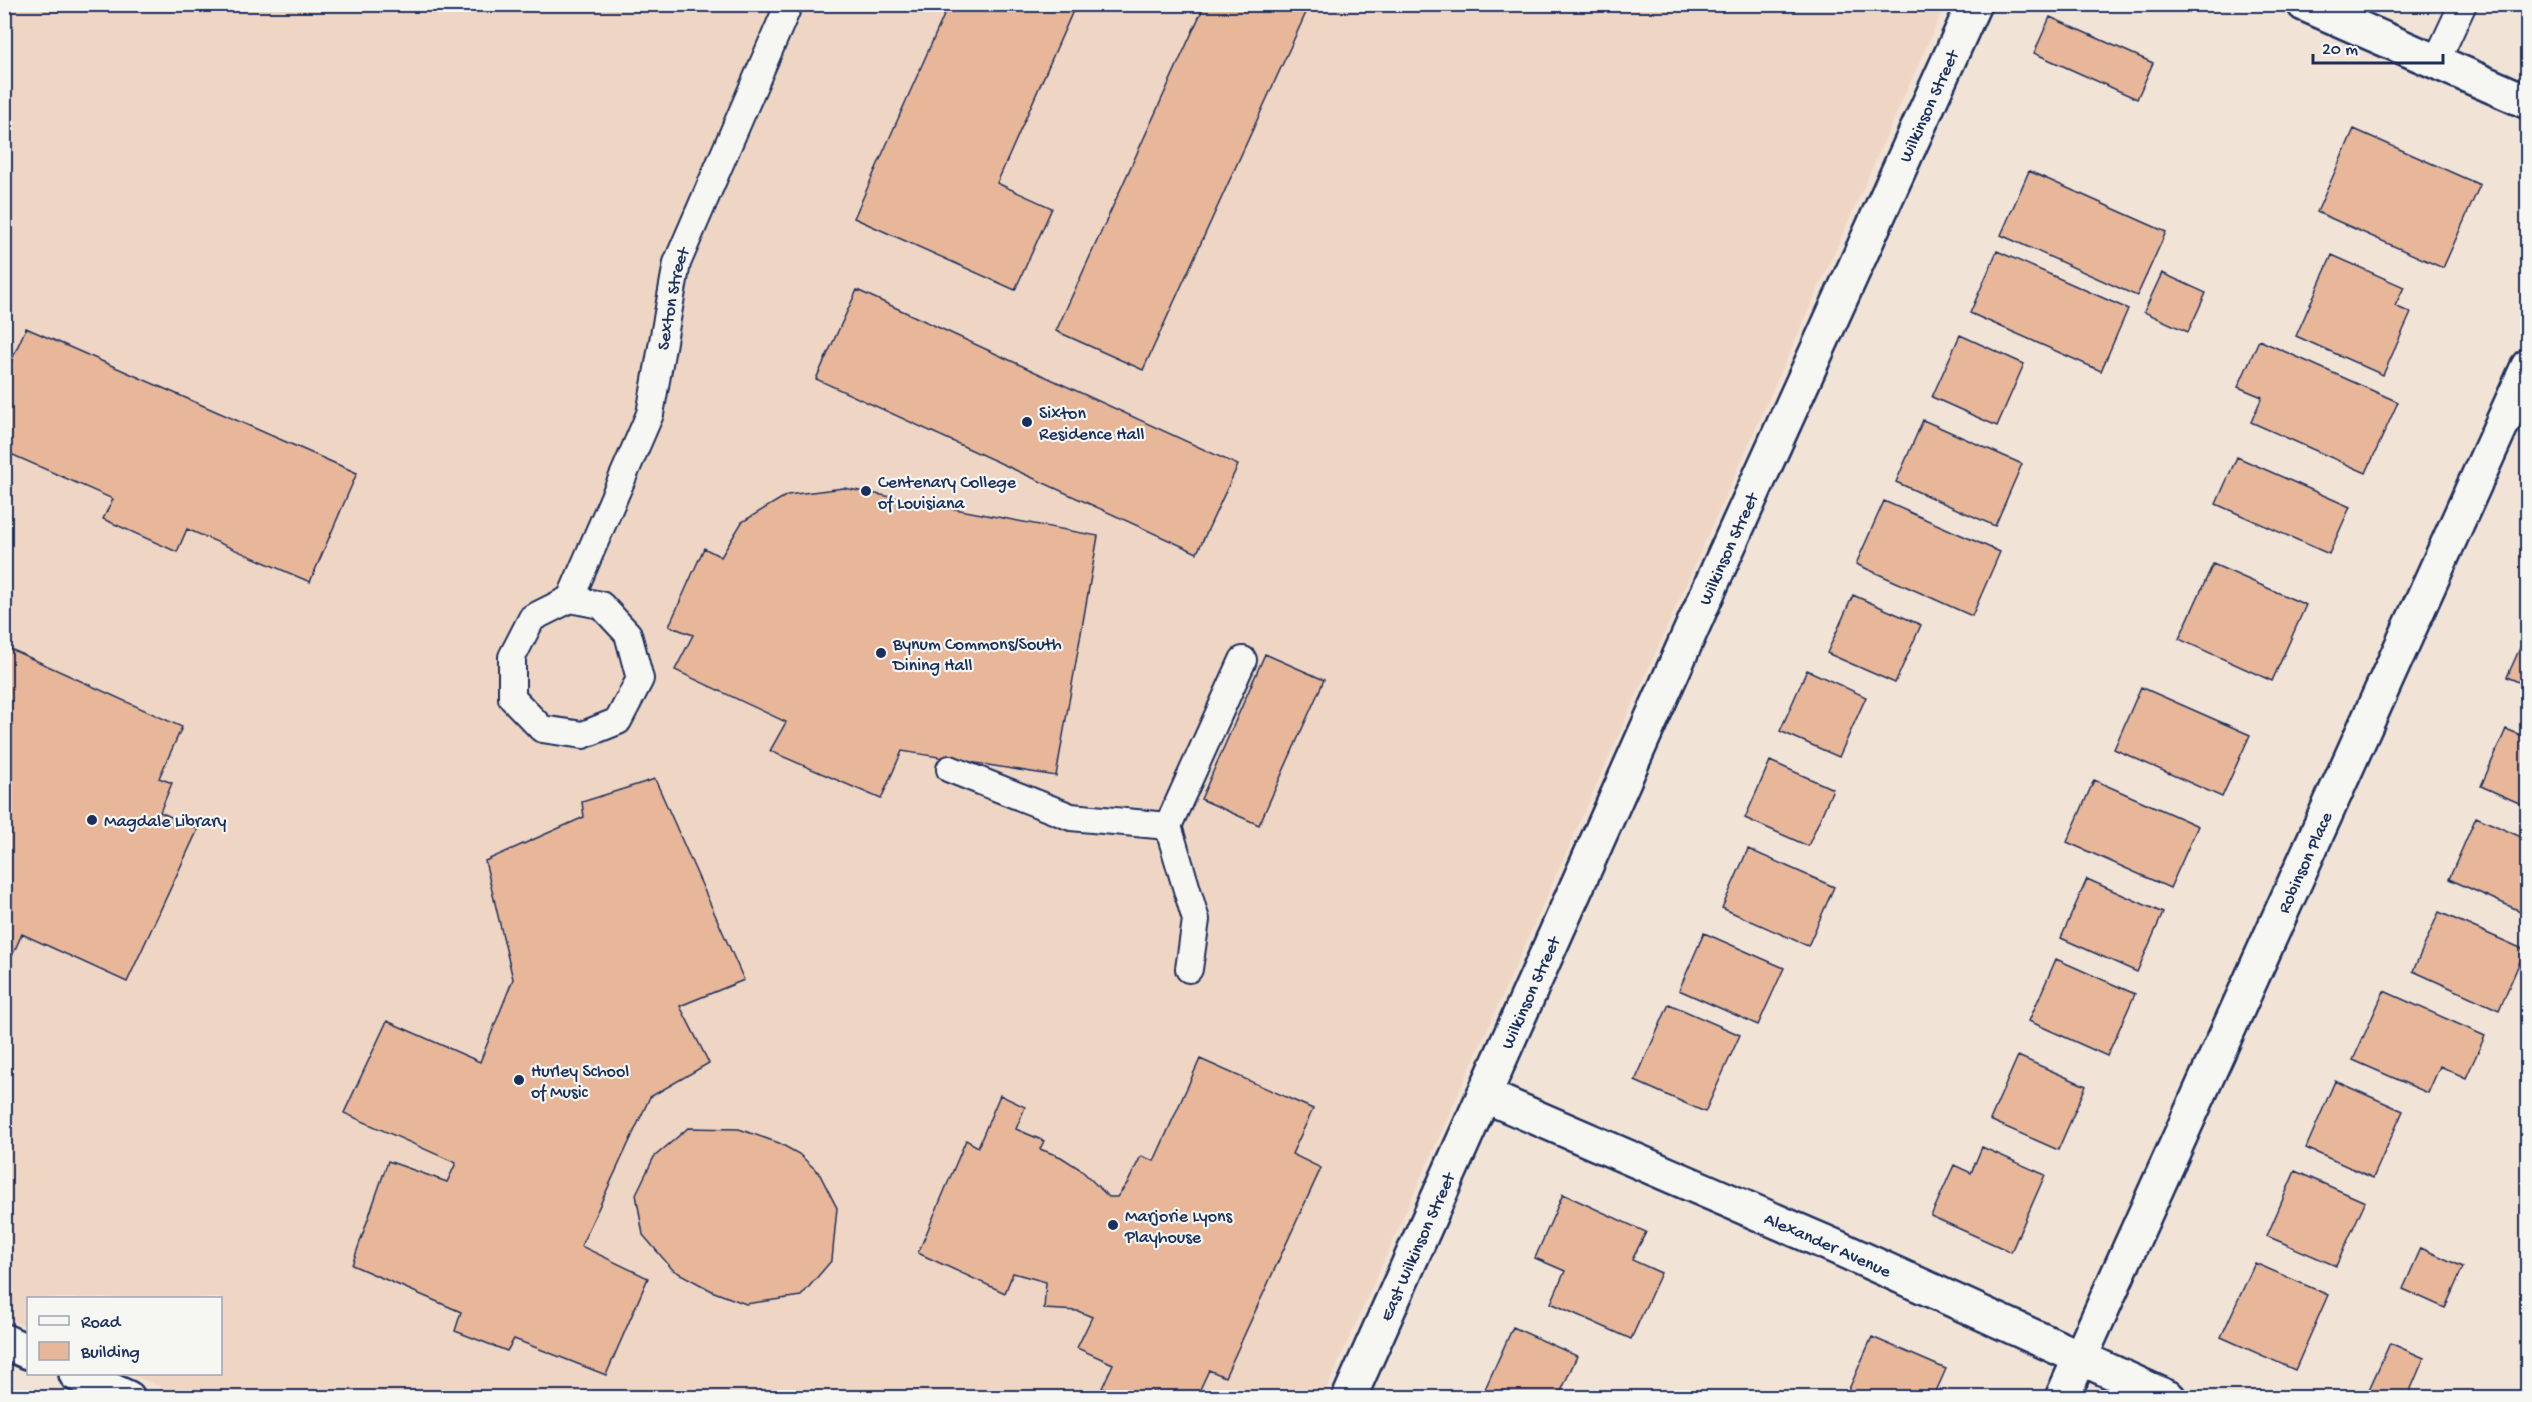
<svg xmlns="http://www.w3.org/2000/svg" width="2532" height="1402" viewBox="0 0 2532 1402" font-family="'Gochi Hand',sans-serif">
<rect width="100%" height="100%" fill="#f2e3d7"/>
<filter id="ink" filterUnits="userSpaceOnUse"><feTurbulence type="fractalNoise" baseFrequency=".0167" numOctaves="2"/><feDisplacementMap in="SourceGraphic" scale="12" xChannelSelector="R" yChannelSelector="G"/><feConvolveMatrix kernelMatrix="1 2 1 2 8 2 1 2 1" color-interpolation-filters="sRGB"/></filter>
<g filter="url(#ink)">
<path fill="#efd6c4" d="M5,5h1940l-622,1392h-1139l-54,-23h90v-76h-192v30l-23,-11z"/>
<path fill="#e8b799" stroke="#1b2f5e" stroke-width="1.5" d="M949,4h127l-79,179 55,25 -37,82 -161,-72z
M1205,4h105l-167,366 -87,-39z
M2050,17l103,46 -16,36 -103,-46z
M2354,129l126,56 -37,83 -126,-56z
M2029,171l137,61 -29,64 -136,-61z
M1997,251l131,58 -27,62 -131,-58z
M2332,255l72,32 -9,19 16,7 -28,62 -87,-39z
M2162,273l44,20 -18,39 -44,-20z
M857,290l381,175 -41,88 -381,-174z
M26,328l331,145 -47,109 -123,-53 -10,23 -74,-33 10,-20 -109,-48v-74z
M1960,335l64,29 -27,62 -65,-29z
M2259,340l139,62 -32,71 -115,-51 11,-25 -24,-10z
M1923,420l99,44 -27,62 -99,-44z
M2237,457l113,50 -21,47 -113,-50z
M844,488l254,48 -42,240 -154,-25 -21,48 -111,-48 16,-29 -111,-52 18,-35 -24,-9 35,-78 17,9 21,-35 45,-27z
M1884,501l116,51 -28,64 -116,-52z
M2213,564l93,41 -34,76 -93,-42z
M1853,595l68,30 -26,58 -68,-30z
M2528,630v56l-21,-9z
M4,646l178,81 -23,51 13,5 -12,29 38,17 -71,153 -105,-48 -10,22 -8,-3z
M1265,654l59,26 -65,145 -58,-26z
M1807,670l59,27 -27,60 -59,-26z
M2141,687l109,48 -28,62 -108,-48z
M2506,729l22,9v69l-47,-21z
M1770,761l63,28 -25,57 -63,-28z
M655,779l89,201 -64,26 29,57 -59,34 -69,149 67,32 -42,97 -92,-36 -7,12 -52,-20 6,-19 -109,-47 36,-104 59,21 9,-19 -112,-50 43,-92 93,41 33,-83 -28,-118 99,-44 -2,-15z
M2094,780l104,46 -28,62 -103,-46z
M2476,817l52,23 -1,74 -78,-35z
M1748,849l86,38 -26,59 -86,-38z
M2087,879l76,34 -26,59 -76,-34z
M2439,912l86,38 -26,60 -86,-39z
M1704,933l80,35 -26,57 -79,-35z
M2056,959l79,35 -28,62 -78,-35z
M2384,991l101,45 -19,42 -26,-12 -12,27 -75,-33z
M1669,1004l71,31 -35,77 -70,-31z
M2018,1056l68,30 -28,64 -68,-30z
M1200,1059l113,50 -21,45 29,14 -96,209 -16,-7 -13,28h-32l-11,-6 2,6h-30l-23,-10 11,-24 -36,-16 15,-31 -14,-6 -34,-2 2,-27 -33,-9 -8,20 -87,-40 48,-113 12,7 22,-52 25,12 -9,22 28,12 -4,8 21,8 19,12 29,28h8l11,-15 13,-26 13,5z
M2335,1081l68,30 -30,67 -67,-30z
M688,1128l51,1 40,14 20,11 20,19 18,35 -5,52 -31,36 -55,8 -32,-12 -41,-22 -30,-35 -7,-41 18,-37z
M1982,1147l63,28 -34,77 -80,-36 23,-51 17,8z
M2295,1171l70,31 -29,64 -69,-30z
M1563,1194l83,38 -14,28 29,13 -30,66 -80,-36 14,-32 -30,-13z
M2421,1248l42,19 -18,41 -42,-19z
M2255,1263l73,32 -33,75 -74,-33z
M1513,1327l64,29 -19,42h-77z
M1872,1337l74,32 -13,29h-88z
M2390,1343l34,15 -17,40h-33l-7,-4z"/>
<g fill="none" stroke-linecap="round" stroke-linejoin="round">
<g stroke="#1b2f5e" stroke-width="30">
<g id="lane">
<path d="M2436,62l27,-58"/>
<path id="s1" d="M570,599l31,6 27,29 12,45 -22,42 -35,14 -41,-6 -30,-31v-41l20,-39 38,-19 80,-185 27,-151 112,-259"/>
<path d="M950,769l121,48 97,9"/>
<path d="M1189,969l7,-49 -28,-94 75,-166"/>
</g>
</g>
<g stroke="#1b2f5e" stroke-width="38">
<g id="street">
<path d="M2304,4l224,98"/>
<path id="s2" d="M1484,1095l352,152 333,151"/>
<path d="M4,1341l24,11"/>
<path d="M76,1374l52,24"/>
<path id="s3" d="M1349,1398l371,-833 254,-561"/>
<path id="s4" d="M2062,1398l466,-1032"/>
</g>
</g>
<use href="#lane" stroke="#f6f6f2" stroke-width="26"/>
<use href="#street" stroke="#f6f6f2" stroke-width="33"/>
</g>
</g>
<g fill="#1b2f5e" stroke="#f6f6f2" stroke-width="2">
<circle cx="1027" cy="422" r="6"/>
<circle cx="866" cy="491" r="6"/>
<circle cx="881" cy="653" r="6"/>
<circle cx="92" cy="820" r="6"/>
<circle cx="519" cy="1080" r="6"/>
<circle cx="1113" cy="1225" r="6"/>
</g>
<g text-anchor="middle" stroke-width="4.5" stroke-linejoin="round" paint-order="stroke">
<g font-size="18" fill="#1b2f5e" stroke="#f6f6f2">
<text dy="6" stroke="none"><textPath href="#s3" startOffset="1416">Wilkinson Street</textPath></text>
<text dy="6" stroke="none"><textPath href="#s1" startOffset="734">Sexton Street</textPath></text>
<text dy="6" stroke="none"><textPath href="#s3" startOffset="930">Wilkinson Street</textPath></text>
<text dy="6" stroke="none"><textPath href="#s4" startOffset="588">Robinson Place</textPath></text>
<text dy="6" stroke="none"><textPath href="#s3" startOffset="444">Wilkinson Street</textPath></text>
<text dy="6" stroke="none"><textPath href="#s2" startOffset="375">Alexander Avenue</textPath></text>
<text dy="6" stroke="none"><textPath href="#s3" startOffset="166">East Wilkinson Street</textPath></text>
</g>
<g font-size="18" fill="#1b2f5e" stroke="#f6f6f2" text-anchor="start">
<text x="1039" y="418">Sixton<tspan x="1039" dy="21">Residence Hall</tspan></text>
<text x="878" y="487">Centenary College<tspan x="878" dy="21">of Louisiana</tspan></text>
<text x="893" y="649">Bynum Commons/South<tspan x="893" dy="21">Dining Hall</tspan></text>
<text x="104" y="826">Magdale Library</text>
<text x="531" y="1076">Hurley School<tspan x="531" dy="21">of Music</tspan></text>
<text x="1125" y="1221">Marjorie Lyons<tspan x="1125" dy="21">Playhouse</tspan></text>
</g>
</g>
<rect width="2532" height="1402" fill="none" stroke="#f6f6f2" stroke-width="24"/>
<rect x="12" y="12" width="2508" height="1378" fill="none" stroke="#1b2f5e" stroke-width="2" filter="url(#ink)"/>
<rect x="27" y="1297" width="195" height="78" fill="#f6f6f2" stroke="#9ea6b7" stroke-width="1.5"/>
<rect x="39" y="1316" width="30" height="9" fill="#f6f6f2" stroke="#9ea6b7" stroke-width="1.5"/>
<text x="81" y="1327" font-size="18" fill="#1b2f5e">Road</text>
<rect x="39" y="1342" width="30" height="18" fill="#e8b799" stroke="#9ea6b7" stroke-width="1.5"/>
<text x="81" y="1357" font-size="18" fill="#1b2f5e">Building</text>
<path d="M2313 54v9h130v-9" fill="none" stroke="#1b2f5e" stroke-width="3"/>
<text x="2322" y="54" font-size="18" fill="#1b2f5e" stroke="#f6f6f2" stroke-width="4.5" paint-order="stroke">20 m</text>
</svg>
